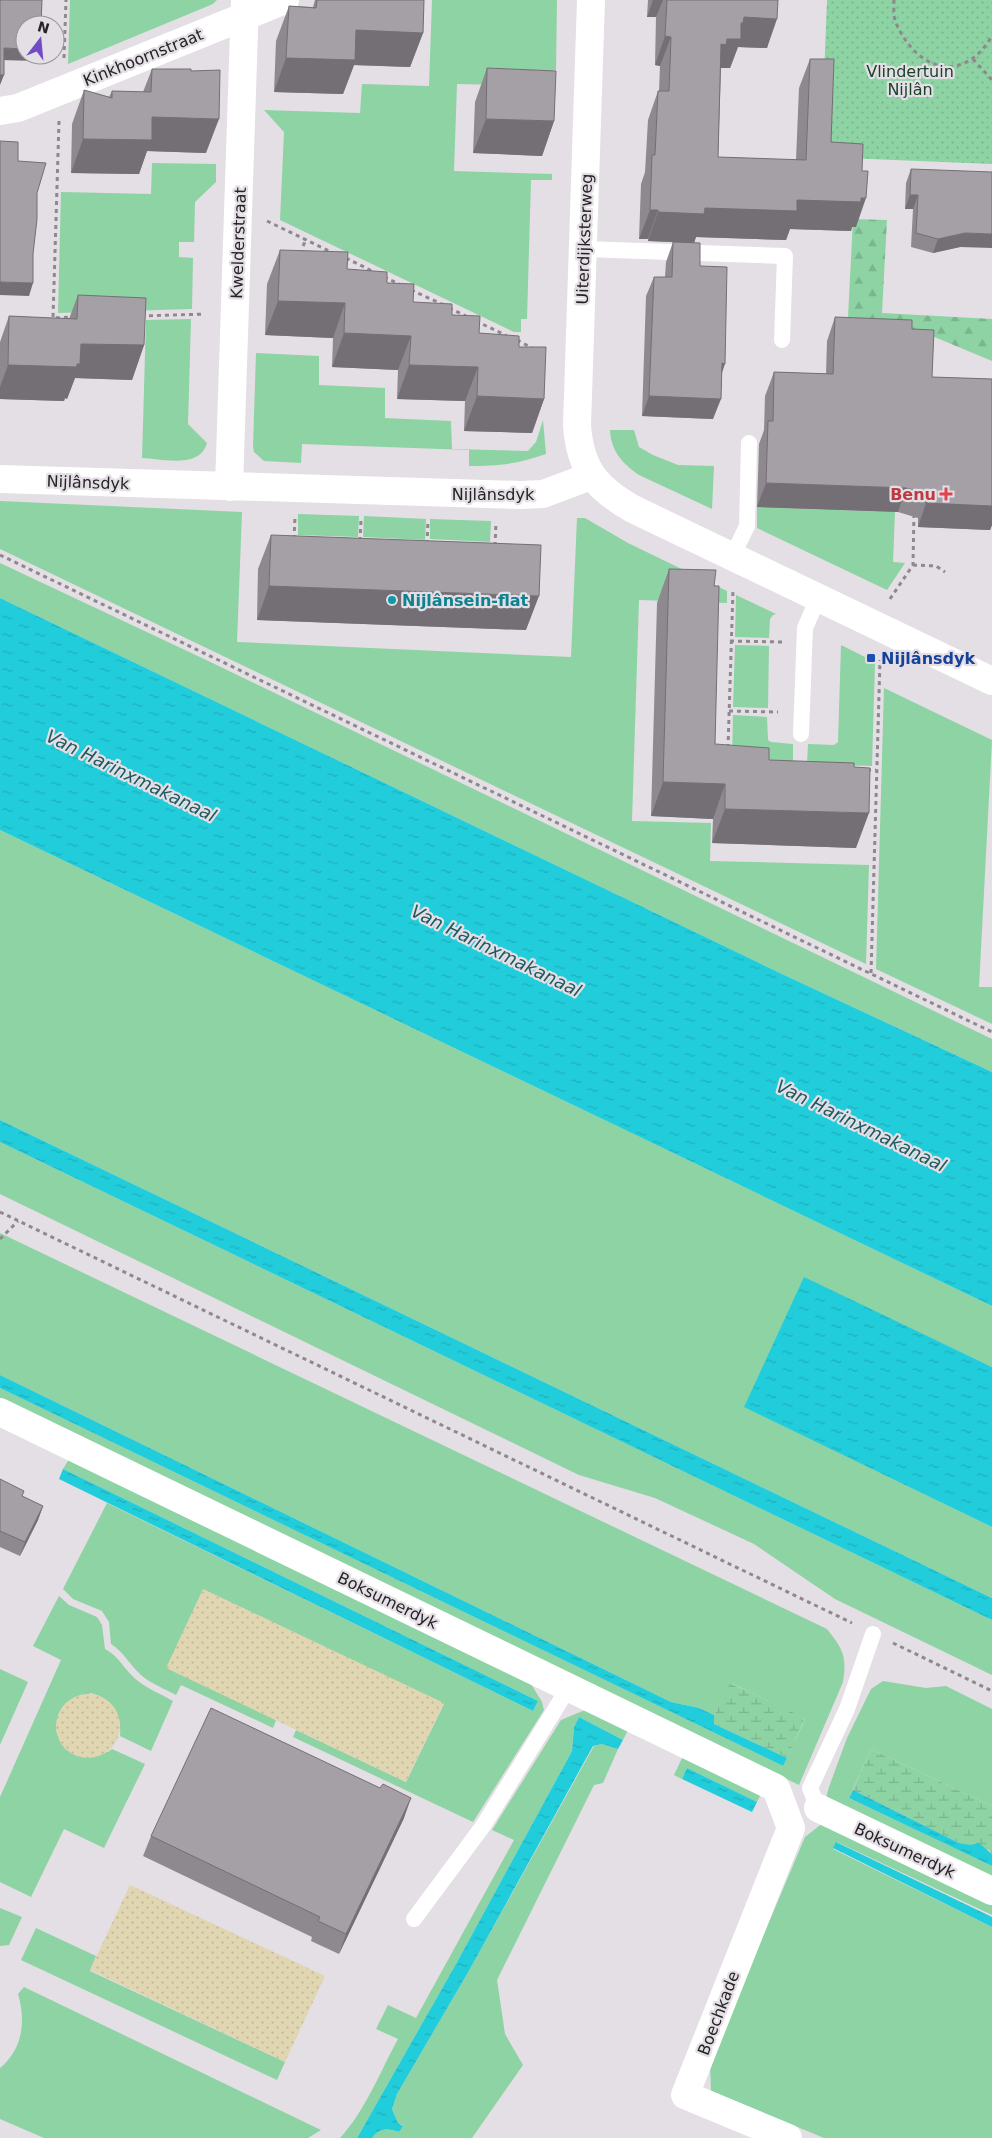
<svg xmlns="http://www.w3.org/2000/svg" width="992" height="2138" viewBox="0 0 992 2138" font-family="'DejaVu Sans',sans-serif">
<defs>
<pattern id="forest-firs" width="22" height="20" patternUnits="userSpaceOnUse" patternTransform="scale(1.25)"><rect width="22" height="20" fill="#8dd3a4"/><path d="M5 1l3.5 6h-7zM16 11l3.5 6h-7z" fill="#7ab58d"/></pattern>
<pattern id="wetland-marsh" width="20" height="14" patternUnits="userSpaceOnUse" patternTransform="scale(1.25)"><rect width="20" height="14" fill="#8dd3a4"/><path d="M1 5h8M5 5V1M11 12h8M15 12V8" fill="none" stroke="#7ab58d"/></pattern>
<pattern id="sand-dots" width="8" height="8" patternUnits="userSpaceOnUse" patternTransform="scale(1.25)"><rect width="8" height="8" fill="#e0d6b2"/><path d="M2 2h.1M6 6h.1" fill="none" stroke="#c0b799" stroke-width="1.8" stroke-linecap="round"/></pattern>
<pattern id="garden-dots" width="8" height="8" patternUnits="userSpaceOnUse" patternTransform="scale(1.25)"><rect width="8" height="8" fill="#8dd3a4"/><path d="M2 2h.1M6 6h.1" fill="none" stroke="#7ab58d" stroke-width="1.8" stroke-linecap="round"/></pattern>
<pattern id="water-ripples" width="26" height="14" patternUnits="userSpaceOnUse" patternTransform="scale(1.25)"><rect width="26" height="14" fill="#21ccdb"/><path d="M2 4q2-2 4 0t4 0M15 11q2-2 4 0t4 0" fill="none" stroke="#1eafbc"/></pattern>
</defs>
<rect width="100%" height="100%" fill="#e4dee5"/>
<path fill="#8dd3a4" d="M70,0h147l-4,4 -145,60z
M432,0h125l-1,70 -50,7v8l-49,-1 -3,87 98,3v6h-21l-4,139h-6v13h-7l-234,-112 4,-88 -20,-22 96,3 2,-29 67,2z
M152,163l64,1v18l-21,20 -1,40h-15v15l14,1 -1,51 -134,4 3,-121 90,2z
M191,319l-3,105 19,19c-7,26 -45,16 -65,15l4,-138z
M256,353l63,3v29l66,3v30l66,3 1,28 76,2 8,-9 7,-22 3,34c-28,10 -48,12 -77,12v-16l-167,-6 -1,19 -37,-2 -10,-9 -1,-6z
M610,430h24l5,17 14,8 25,10 36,1 -2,43 -73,-34c-17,-12 -28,-24 -29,-45z
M0,501l242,11 -5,130 334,15 6,-139h8l43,25 99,48v12l-88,-3 -7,221 79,2 -1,38 159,4 -3,99 -866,-415z
M757,507l138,5 -2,50 12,1 -18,27 -130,-62z
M298,514l61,2 -1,21 -60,-2z
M364,516l62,3 -1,21 -62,-3z
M430,519l61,2 -1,21 -60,-3z
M0,563l202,95 790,381v33l-210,-98 -782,-376z
M736,595l40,19 -3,1 -3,4 -1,19 -34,-1z
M735,645l34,1 -1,62 -35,-1z
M841,645l34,17 -3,104 -65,-2 1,-20 26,1 4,-3z
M884,688l108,52 -13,247h13v37l-116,-55z
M733,715l34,2 1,23 3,2 22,2v19l-61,-2z
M0,830l992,476v61l-188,-89 -59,129 247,120v71l-992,-478z
M0,1142l992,478v55l-157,-76 -81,-55 -99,-46 -76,-23 -579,-281z
M0,1233l827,396c16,20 20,27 16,53l-44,103 -799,-385v-12l783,378 22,-47 -74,-36 -17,32 -15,-7 -28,-6 -671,-327z
M71,1456l460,228 11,18 2,8 -71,112 -180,-85 3,-7 110,52 38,-78 -278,-37 110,53 -3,8 -92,-43 -5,10c-11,-6 -26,-12 -35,-20 -12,-11 -17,-23 -30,-31l-2,-22 -7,-11 -29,-12 -10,-10 44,-86 426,208 5,-10 -475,-232z
M59,1596l10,9 28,12 5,8 3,24c15,8 19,21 33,32 10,8 23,13 35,20l-22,50 -31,-15c2,-23 -8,-38 -30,-43l-34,37 4,11 6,9 42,2 4,-3 33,15 -41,84 -40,-19 -33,68 -31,-15v-85l61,-137 -28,-14z
M0,1669l28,13 -28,63z
M883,1681l43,7 20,-2 46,23v97l-121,-57 -22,49 143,68v12l-166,-80 3,-11 18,-49 24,-49z
M590,1708l39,20 -6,12 -44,-23 -5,10 -2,24 -116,213 -99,174h-17c25,-27 40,-66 58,-99l-22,-10 12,-24 28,13 98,-178 -22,-10 69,-110z
M602,1744l16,5 -15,34 -9,2 -97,195 8,54 18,31 -51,73h-100c7,-10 16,-10 27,-6l4,-7 -5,-2 -6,-14 5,-15 73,-125 124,-223z
M684,1754l78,38 -5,10 -70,-34 -5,11 -8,-4z
M824,1822l168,79v14l-155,-73 -4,7 159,78v211h-168l-113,-47 -1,-29 95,-225z
M0,1908l22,9 -13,28 -9,1z
M36,1928l60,28 -6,15 195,91 -8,18 -256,-120z
M24,1987l297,143 -13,8h-264l-44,-19v-51c23,-19 26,-47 18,-74z"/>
<path fill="url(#forest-firs)" d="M853,219l34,1 -5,93 110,6v42l-60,-25 -85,1z"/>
<path fill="url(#wetland-marsh)" d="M730,1683l75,35 -18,40 -73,-34v-9z
M871,1749l121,57v48l-3,-4 -30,-7 -106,-53z"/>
<path fill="url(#sand-dots)" d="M203,1589l241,114 -38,79 -240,-114z
M56 1726a32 32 0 1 1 64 0a32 32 0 1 1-64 0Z
M130,1885l195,91 -40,86 -195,-92z"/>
<path fill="url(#garden-dots)" d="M827,0h165v164l-171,-7z"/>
<path fill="url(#water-ripples)" d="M0,598l782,376 210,98v234l-992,-476z
M0,1120l992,478v22l-992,-478z
M804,1277l188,90v160l-248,-120z
M0,1375l671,327 28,6 15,7v9l73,34 -4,8 -783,-378z
M63,1469l475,232 -5,10 -474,-232z
M579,1717l44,23 -5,9 -16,-5 -9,2 -123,223 -73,125 -5,15 6,14 5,3 -4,6c-11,-4 -20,-4 -27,6h-15l99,-174 116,-213 2,-24z
M687,1768l70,34 -5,10 -70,-33z
M853,1790l106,53 11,2 9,-2 13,11v12l-143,-68z
M836,1842l156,75v10l-159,-79z"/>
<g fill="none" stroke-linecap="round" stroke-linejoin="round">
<path stroke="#8d898d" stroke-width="3" stroke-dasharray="4 4" stroke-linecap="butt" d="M894,0c0,7 -1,17 2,23 21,48 67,62 96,13
M64,58l2,-58
M973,59l19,21
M59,121l-6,197 19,-1
M267,221l66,32
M303,254v-8l3,-6
M346,258l30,15
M384,277l17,8
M411,290l33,15
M449,308l19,9
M141,316l64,-2
M476,321l31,15
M517,340l17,9
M294,539l1,-22
M360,541l1,-21
M427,544l1,-24
M495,546l1,-24
M0,555l992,477
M913,565l23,1 9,6
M890,599l23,-34 1,-53
M730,641l52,1
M729,711l49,1
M728,748l5,-158
M867,770h9
M871,973l9,-313
M0,1212l852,411
M0,1239l18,-18
M893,1643l99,48"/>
<path stroke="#fff" stroke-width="16" d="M584,249l201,7 -3,84
M732,557l15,-31 2,-83
M801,734l4,-106 13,-30
M818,1808l-8,-20 37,-79 26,-75
M414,1919l69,-93 86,-139"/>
<path stroke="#fff" stroke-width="28" d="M0,111l18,-3 267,-108
M0,479l520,16 23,-1 48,-18
M229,487l16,-487
M0,1412l776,376 15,40 -106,267 103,43
M818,1808l174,83"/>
<path stroke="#fff" stroke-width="28" d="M591,0l-14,425c3,44 19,63 56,84l359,172"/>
</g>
<path fill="#8e898f" d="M315,0h109l-1,33 -13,34 -56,-2 -11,29 -69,-2 2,-51 13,-35 24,1z
M648,0h130l-11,48 -29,-1 -8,21h-9l-3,89 78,3 3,-72 11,-29 21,83 25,85h-4l-1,4 -61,-2 -4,11 -90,-3 -2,6 6,23 21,107 -8,46 -71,-3 4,-120 8,-19h11l1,-15 7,-20 -25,-1v-2h-9l2,-55 4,-12 3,-52 10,-29h1l1,-25 -5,-1 1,-48h-9z
M487,68l67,53 -12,35 -69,-3 2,-51z
M152,69l54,84 -59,-2 -8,23 -68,-1 1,-49 12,-34 25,7 3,-6 31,1z
M911,169l49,78 -27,6 -22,-6 2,-38h-8l1,-26z
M280,250l67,19 40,14 26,19 39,13 27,18 40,14 25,52 -12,34 -68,-2 1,-30 -68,-2 1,-29 -66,-3 1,-29 -68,-3 2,-51z
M78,295l66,50 -12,35 -57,-2 -8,21 -2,-1 -1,3 -64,-2v-57l9,-26 60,3z
M835,317l77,12 20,48 60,2v146l-2,5 -72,-3v-9l-20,-6 -141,-5 2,-63 5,-14 1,-34 9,-24 52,2 1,-33z
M271,535l255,95 -269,-10 1,-51z
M669,569l45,17 1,158 54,16 87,88 -144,-5 1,-24 -62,-3 6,-213z
M0,1479l22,17 21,10 -5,14 -18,36 -20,-9z
M404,1818l-65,136 -28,-13 1,-4 -169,-81 8,-20z"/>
<path fill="#746f74" d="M653,0h10l-7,17h-9z
M744,17l33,2 -10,29 -29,-1 -8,21h-12l3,-24z
M356,30l67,3 -13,34 -56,-2 -11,29 -69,-2 12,-34z
M665,36l6,1 -11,29 -5,-1z
M4,48l21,1v6h13l-2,6 -36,-1z
M0,75h4l-4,10z
M152,117l67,2 -13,34 -59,-2 -8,23 -68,-1 12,-34z
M486,119l68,2 -12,35 -69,-3z
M910,195h8l-5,14h-8z
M866,198l-10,29h-4l-1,4 -61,-2 -4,11 -90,-3 -2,6 -46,-2 10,-29 139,-12z
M650,210h8l-10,29h-9z
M965,233l27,1v14l-32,-1 -27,6 5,-14z
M0,282l33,1 -4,13 -29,-1z
M278,301l67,2 -12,35 -68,-3z
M344,333l67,3 -13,34 -66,-3z
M81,344l63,1 -12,35 -57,-2 -8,21 -2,-1 -1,3 -64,-2v-12l8,-22z
M722,363l3,1 -7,20z
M409,365l69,2 -13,34 -68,-2z
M477,396l67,3 -12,34 -68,-2z
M649,396l72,3 -8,20 -71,-3z
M766,483l140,5 -8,24 -141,-5z
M926,503l66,3v19l-2,5 -72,-3z
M269,586l270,10 -13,34 -269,-10z
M663,782l62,2 -12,35 -62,-3z
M725,809l144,4 -13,35 -144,-5z
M43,1506l-5,14 -18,36 5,-14z
M411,1798l-7,20 -65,136 7,-20z"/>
<path fill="#a59fa6" stroke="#746f74" d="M0,0h42l-1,25h-16v24l-21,-1v27h-4z
M317,0h107l-1,33 -67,-3 -1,30 -69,-2 3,-52 27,2z
M667,0h111l-1,19 -33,-2 -1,6h-2v16h-14l-1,6 -5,-1 -3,113 88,3 4,-101h24l-3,83 32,2 -1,27h6l-2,27h-5v4l-64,-2v11l-92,-3 -1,6 -46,-2v-2h-8l2,-55h3l3,-64h11l2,-54 -6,-1z
M487,68l69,3 -2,50 -68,-2z
M152,69h39v2l29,-1 -1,49 -67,-2v23l-69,-1 1,-49 28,8v-7l39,1z
M0,141l18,1v19l28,2 -9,30v26l-4,35v29l-33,-1z
M911,169l81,3v62l-27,-1 -27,6 -22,-6 2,-38h-8z
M673,242l27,1v23l27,1 -2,97 -3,-1 -1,36 -72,-3 5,-119h18z
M280,250l68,2 -1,17 40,3v11l27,1 -1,18 39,2v11l28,1 -1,17 40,3v11h27l-2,52 -67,-3 1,-29 -69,-2 2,-29 -67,-3 1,-30 -67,-2z
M78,295l68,3 -2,47 -63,-1 -1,20h-3v3l-69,-2 1,-49 68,3z
M835,317l77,3v9l22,1 -2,47 60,2v127l-66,-3 1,-9 -21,-6 -140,-5 2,-62h5l1,-49 59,2z
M271,535l270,10 -2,51 -270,-10z
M669,569l47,1 -2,16h5l-4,158 54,4v12l85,3v4l16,1 -1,45 -144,-4v-25l-62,-2z
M0,1479l24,12 -2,5 21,10 -18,36 -25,-11z
M211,1708l169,80 3,-4 28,14 -65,136 -28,-13 2,-4 -169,-81z"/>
<path fill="#e0444e" stroke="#e4dee5" stroke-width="2" d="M943.5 486.5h5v5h5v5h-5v5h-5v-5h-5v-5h5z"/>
<circle fill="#0f9aa8" stroke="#e4dee5" stroke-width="2" cx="392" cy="600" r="5"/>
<rect fill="#1a4fb4" stroke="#e4dee5" stroke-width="2" x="866" y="653" width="10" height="10" rx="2.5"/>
<g text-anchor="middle" stroke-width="4.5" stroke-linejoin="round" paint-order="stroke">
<g font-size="16" fill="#252325" stroke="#e4dee5">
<text transform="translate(143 57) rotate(-22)" y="6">Kinkhoornstraat</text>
<text transform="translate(584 239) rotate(-88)" y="6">Uiterdijksterweg</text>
<text transform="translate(238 243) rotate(-88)" y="6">Kwelderstraat</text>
<text transform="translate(88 482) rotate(2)" y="6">Nijlânsdyk</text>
<text x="493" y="500">Nijlânsdyk</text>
<text transform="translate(388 1600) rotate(26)" y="6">Boksumerdyk</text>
<text transform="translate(905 1850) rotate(25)" y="6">Boksumerdyk</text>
<text transform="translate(718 2013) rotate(-69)" y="6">Boechkade</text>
</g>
<g font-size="16" fill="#1a4229" stroke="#e4dee5">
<text x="910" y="77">Vlindertuin<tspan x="910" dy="18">Nijlân</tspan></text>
</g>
<g font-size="16" font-weight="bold" fill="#be3a42" stroke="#e4dee5" text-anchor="end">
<text x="936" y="500">Benu</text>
</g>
<g font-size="16" font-weight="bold" fill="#0d838f" stroke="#e4dee5" text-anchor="start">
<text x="402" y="606">Nijlânsein-flat</text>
</g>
<g font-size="16" font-weight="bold" fill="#164399" stroke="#e4dee5" text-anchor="start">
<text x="881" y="664">Nijlânsdyk</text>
</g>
<g font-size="18" font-style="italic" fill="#1b5a60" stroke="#e4dee5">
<text transform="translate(131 776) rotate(26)" y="6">Van Harinxmakanaal</text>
<text transform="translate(496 951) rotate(26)" y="6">Van Harinxmakanaal</text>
<text transform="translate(861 1126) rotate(26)" y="6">Van Harinxmakanaal</text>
</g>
</g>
<g transform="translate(40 40) rotate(16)"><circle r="24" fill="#e4dee5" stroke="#989398"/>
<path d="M0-4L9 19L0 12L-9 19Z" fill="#714bc4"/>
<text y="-8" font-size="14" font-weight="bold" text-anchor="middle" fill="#252325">N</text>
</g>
</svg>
